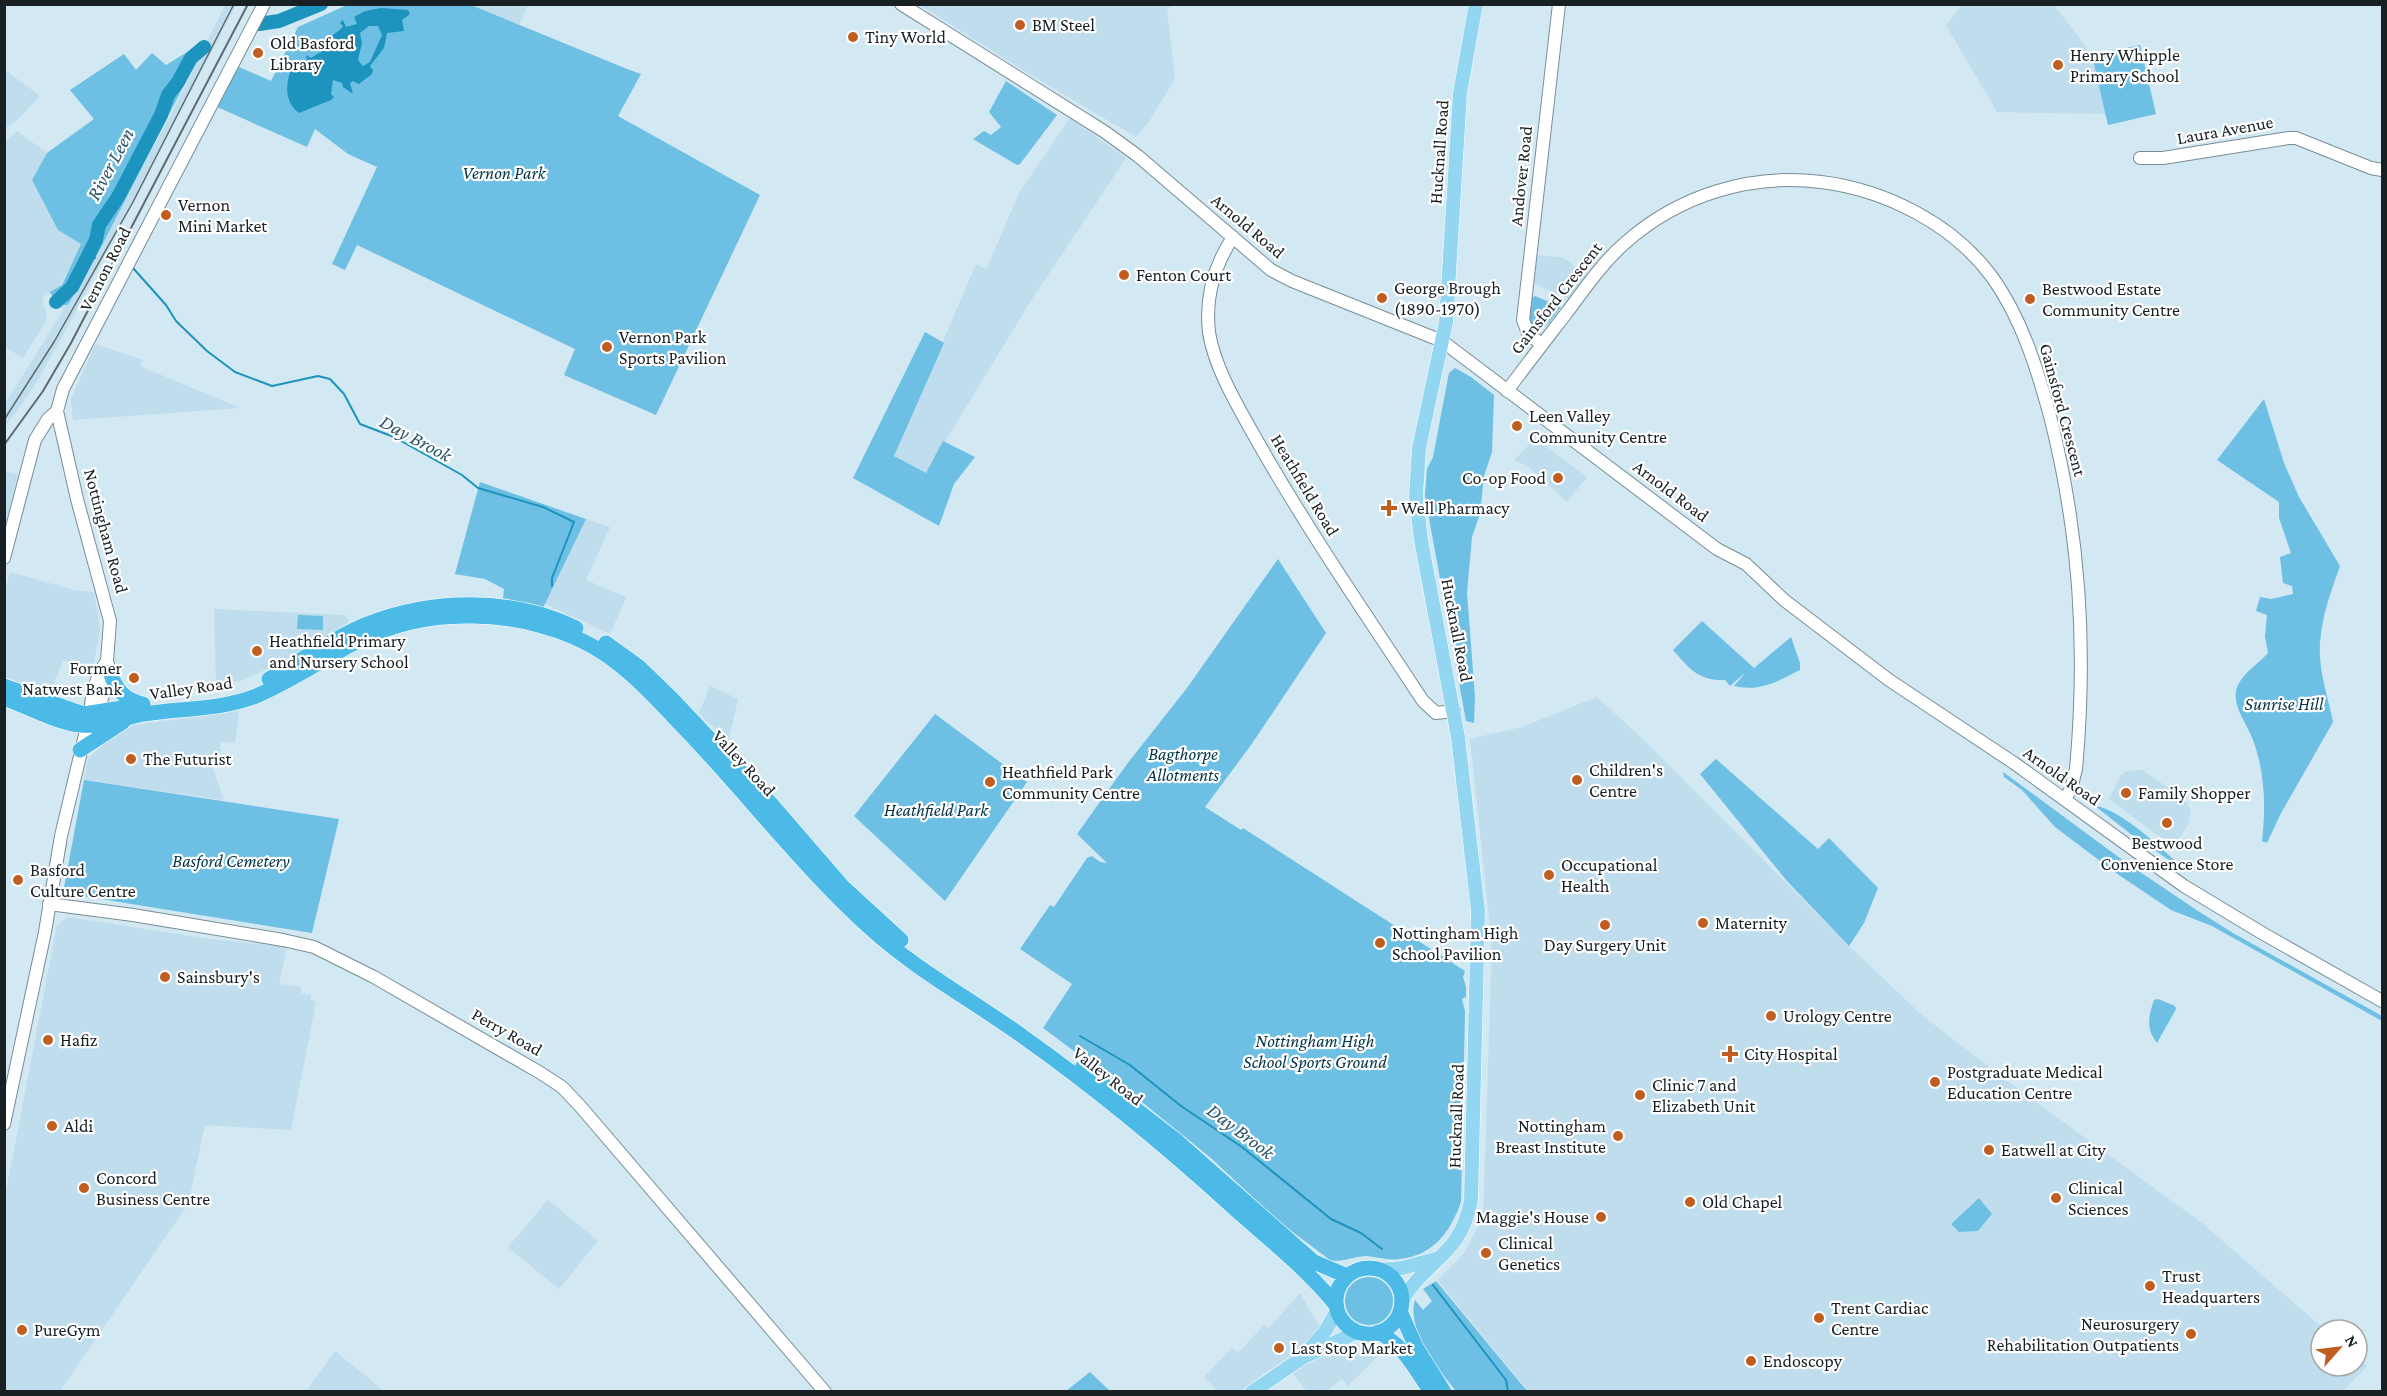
<svg xmlns="http://www.w3.org/2000/svg" width="2387" height="1396" viewBox="0 0 2387 1396" font-family="'Crimson Pro',serif">
<rect width="100%" height="100%" fill="#d2e8f3"/>
<path fill="#bfddec" d="M527,4l1,1 -9,20 -48,-20z
M225,5h11l-162,310 -39,70 -30,42v-23l59,-95 -7,-4h11l108,-200z
M920,5h251l-4,5 8,69 -25,41 -14,17 -110,-65z
M1962,5h92l38,50 48,-10 16,69 -48,11 -3,-11 -108,-2 -51,-87z
M4,69l36,27 -24,25 -11,7z
M1070,118l56,40 -94,141 -106,174 -32,-17 82,-192 10,6 34,-79z
M17,131l30,22 -15,27 26,50 23,14 -20,41 -19,13 5,17 -2,8 -22,35 -18,-11v-205z
M1537,255l27,3 23,18 -18,23 -35,-15z
M95,344l48,16 -3,6 100,42 -167,12 -2,-21z
M1535,438l52,39 -20,25 -40,-37 -13,-4z
M7,472l11,2 -13,53v-52z
M586,519l24,8 -24,53 40,17 -15,35 -3,1 -63,-29z
M10,572l64,18 20,2 6,36 -6,36 -31,-3 -13,33 -45,-17v-86z
M214,609l131,6 4,7 -65,39 -41,19 -27,6z
M710,686l28,13 -10,44 -29,-30z
M1597,697l50,46 202,203 75,71 97,74 181,132 123,107h-4v36h36v-9l10,9 -25,26 -814,-1 -91,-111 27,-27 19,-35 9,-272 -22,-207 52,-12z
M239,711l-4,32 -14,-1 -2,22 -7,2 12,34 -140,-20 4,-20 4,-5 13,-12 28,-18z
M2137,770h6l42,30 6,11 -3,14 -15,22 -64,-48 11,-23 5,-4z
M68,917l142,22 77,8 -8,37 22,3v6l10,2v5l5,2 -25,128 -86,-5 -17,79 -128,187h-55v-194l52,-272z
M548,1200l50,41 -39,48 -51,-42z
M1300,1293l14,25 24,29 41,8 -31,31 -6,-7 -16,12h-19l-24,-30 -42,30h-23l-14,-14 28,-29 6,5 26,-28 5,3z
M335,1351l49,40h-78z"/>
<path fill="#6dbfe3" d="M347,5h124l156,64 14,5 -23,42 142,79 -104,220 -92,-40 11,-26 -218,-104 -12,25 -13,-6 45,-97 -29,-13 -33,-25 -8,18 -92,-41 22,-40 34,15 27,-54z
M2140,45l16,69 -48,11 -16,-70z
M194,48l5,8 -101,197 -30,52h-11l-7,-13 12,-7 19,-41 -23,-14 -26,-50 15,-27 47,-34 -24,-29 54,-36 12,16 16,-17 14,12z
M1006,81l51,34 -37,49 -3,1 -44,-26 11,-8 7,4 10,-8 -12,-15z
M1535,296l26,11c-4,5 -26,39 -31,16 -1,-7 2,-18 2,-25z
M925,332l19,11 -50,113 32,17 17,-32 32,16 -21,27 -15,42 -86,-48z
M1455,368l16,9 23,18 -2,57 -8,24 -4,38 -8,23 -5,55 8,105 -1,26 -8,-2 -41,-225 2,-27 6,-12 16,-84z
M2264,399l20,64 15,34 41,69c-9,25 -18,50 -20,77 -2,26 8,54 13,79l-53,93 -13,28 -5,-2c4,-35 3,-68 -9,-101 -6,-17 -25,-38 -14,-57 6,-11 21,-21 29,-30l-3,-17 2,-21 -11,-4 4,-14 11,2 22,-5 -1,-8 -9,-3 -3,-26 11,-4 -12,-35v-16l-62,-42z
M480,482l106,37 -43,89 -40,-10 1,-9 -19,-10 -30,-5z
M1278,559l48,74 -75,112 -46,62 36,23 2,-2 222,143 -2,6 3,10v10l-4,2 3,12 -4,191c-11,30 -27,53 -61,57 -11,2 -22,-2 -33,-3 -13,0 -24,7 -37,4l-52,-39 -66,-62 -75,-61 -94,-70 29,-44 -52,-35 30,-44 4,2 33,-49 5,-2 8,6 7,1 -30,-29 50,-70 60,-76z
M298,615l25,1v14l-26,-1z
M1702,621l52,47 37,-31 9,26v7c-22,11 -40,22 -66,16l12,-14 -16,14 -5,-6c-27,1 -36,-12 -52,-30z
M935,714l92,68 -82,119 -91,-85z
M1716,759l102,90 11,-11 49,50 -14,35 -15,23 -62,-65 -87,-107z
M2003,772l125,92 70,47 35,22 149,83v5l-170,-95 -41,-16 -55,-37 -61,-46 -33,-37 -18,-13z
M84,780l255,39 -27,114 -249,-40z
M2095,806c24,2 72,46 89,64l-52,-35z
M2158,999l17,7 1,3 -19,34c-11,-14 -9,-26 -3,-43z
M1979,1198l13,16 -14,17 -19,1 -8,-8z
M1345 1301a24 24 0 1 1 48 0a24 24 0 1 1-48 0Z
M1436,1281l91,110h-71c-18,-22 -50,-62 -41,-91l8,10 9,-9 -9,-12z
M1090,1372l20,19h-44z"/>
<path fill="#1c94be" fill-rule="evenodd" d="M381,8l27,2 2,4 -8,6 2,11 -17,2 -3,15 -14,18 3,4 -1,4 -13,10 -6,-3 -3,2 3,11 -10,-7 -1,-4 -9,-3 -2,14 3,3 -3,3 -32,13c-16,-11 -14,-35 -4,-50l4,3 8,-6 -1,-5 5,3 13,-8 -3,-6 20,-15 2,-3 -3,-3 3,-3 3,7 11,-3 -3,-7 11,-6zM369,26h9l4,9 -12,27 -7,4 -5,-6 4,-17 -2,-10z"/>
<g fill="none" stroke-linecap="round" stroke-linejoin="round">
<path stroke="#1c94be" stroke-width="2" d="M86,260l9,-2
M133,268l33,37 10,16 31,30 28,21 37,14 46,-10 12,3 14,15 16,30 34,13 68,38 16,13 65,19 31,15 -22,56v8
M1080,1036l50,29 51,41 61,41 89,72 30,14 21,16
M1433,1285l73,95 2,12"/>
<path stroke="#1c94be" stroke-width="14" d="M259,24l20,-3 42,-17
M56,302l16,-15 14,-27 10,-20 3,-15 19,-28 43,-82 7,-20 10,-13 13,-24 13,-11"/>
<g stroke="#788d97" stroke-width="14">
<path id="secondary" d="M901,4l204,128 33,24 133,114 21,11 150,60 275,208 29,15 38,36 105,80 125,83 170,123 78,47 120,68
M2140,158h23l126,-20h7l75,30 11,2
M1233,237c-19,29 -28,60 -24,95 5,36 32,80 50,112 50,88 108,172 164,257l13,12 18,-2
M1542,345l-14,-12 -5,-13 36,-316
M1507,391c20,-27 41,-54 61,-80 18,-24 35,-49 57,-68 54,-48 126,-70 196,-61 65,8 132,42 171,95 29,40 45,91 58,139 30,118 37,232 26,353l-5,20 -6,10
M57,411l20,88 33,122 -3,40 3,11 -11,36 -9,6
M4,558l31,-118 13,-21 9,-8 6,-22 201,-385
M49,904l84,11 150,25 31,7 60,30 165,95 23,15 18,19 245,286
M4,1124l41,-192 16,-96 29,-122c1,-17 6,-39 17,-53"/>
</g>
<g stroke="#fff" stroke-width="15">
<path id="primary" d="M1380,1270l22,-2 37,-10
M1401,1302c25,-43 60,-46 70,-102l7,-289 -20,-174 -37,-197 -5,-44 3,-48 27,-126 14,-229 16,-89
M1307,1352l17,-19 13,-22
M1252,1392l50,-34 55,-26"/>
</g>
<g stroke="#fff" stroke-width="16">
<path id="highway" d="M606,643l32,23 35,34 99,105 70,81 59,54
M110,672c6,18 15,28 33,32
M269,679c31,-18 63,-40 96,-54 66,-27 147,-28 211,3
M4,686l80,28 57,-9
M4,698c21,8 56,26 77,27 22,2 42,-7 63,-11 38,-6 77,-4 112,-18 35,-15 67,-37 100,-54 34,-17 73,-26 110,-26 46,-1 101,12 139,38 31,21 57,51 83,78 61,64 116,136 182,196 46,42 102,72 152,108 75,53 146,112 214,174 34,30 72,60 100,95
M80,750l43,-28
M1082,1068l95,73 137,121 33,14
M1336 1301a33 33 0 1 1 66 0a33 33 0 1 1-66 0Z
M1400,1311l16,36 28,45
M1378,1332c25,12 38,38 53,60"/>
</g>
<use href="#secondary" stroke="#fff" stroke-width="12"/>
<use href="#primary" stroke="#93d6f1" stroke-width="14"/>
<use href="#highway" stroke="#4bbae7" stroke-width="15"/>
<path stroke="#5d6b71" stroke-width="1.5" d="M4,420l50,-78 79,-140 101,-198"/>
<path stroke="#5d6b71" stroke-width="2" d="M4,445l39,-54 28,-48 177,-339"/>
</g>
<g fill="#c05e21" stroke="#fff" stroke-width="2">
<circle cx="1020" cy="25" r="6"/>
<circle cx="853" cy="37" r="6"/>
<circle cx="258" cy="53" r="6"/>
<circle cx="2058" cy="65" r="6"/>
<circle cx="166" cy="215" r="6"/>
<circle cx="1124" cy="275" r="6"/>
<circle cx="1382" cy="298" r="6"/>
<circle cx="2030" cy="299" r="6"/>
<circle cx="607" cy="347" r="6"/>
<circle cx="1517" cy="426" r="6"/>
<circle cx="1558" cy="478" r="6"/>
<path d="M1386 499h6v6h6v6h-6v6h-6v-6h-6v-6h6z"/>
<circle cx="257" cy="651" r="6"/>
<circle cx="134" cy="678" r="6"/>
<circle cx="131" cy="759" r="6"/>
<circle cx="1577" cy="780" r="6"/>
<circle cx="990" cy="782" r="6"/>
<circle cx="2126" cy="793" r="6"/>
<circle cx="2167" cy="823" r="6"/>
<circle cx="1549" cy="875" r="6"/>
<circle cx="18" cy="880" r="6"/>
<circle cx="1703" cy="923" r="6"/>
<circle cx="1605" cy="925" r="6"/>
<circle cx="1380" cy="943" r="6"/>
<circle cx="165" cy="977" r="6"/>
<circle cx="1771" cy="1016" r="6"/>
<circle cx="48" cy="1040" r="6"/>
<path d="M1727 1045h6v6h6v6h-6v6h-6v-6h-6v-6h6z"/>
<circle cx="1935" cy="1082" r="6"/>
<circle cx="1640" cy="1095" r="6"/>
<circle cx="52" cy="1126" r="6"/>
<circle cx="1618" cy="1136" r="6"/>
<circle cx="1989" cy="1150" r="6"/>
<circle cx="84" cy="1188" r="6"/>
<circle cx="2056" cy="1198" r="6"/>
<circle cx="1690" cy="1202" r="6"/>
<circle cx="1601" cy="1217" r="6"/>
<circle cx="1486" cy="1253" r="6"/>
<circle cx="2150" cy="1286" r="6"/>
<circle cx="1819" cy="1318" r="6"/>
<circle cx="22" cy="1330" r="6"/>
<circle cx="2191" cy="1334" r="6"/>
<circle cx="1279" cy="1348" r="6"/>
<circle cx="1751" cy="1361" r="6"/>
</g>
<g text-anchor="middle" stroke-width="4.5" stroke-linejoin="round" paint-order="stroke">
<g font-size="18" fill="#182024" stroke="#fff" text-anchor="start">
<text x="1032" y="31">BM Steel</text>
<text x="865" y="43">Tiny World</text>
<text x="270" y="49">Old Basford<tspan x="270" dy="21">Library</tspan></text>
<text x="2070" y="61">Henry Whipple<tspan x="2070" dy="21">Primary School</tspan></text>
<text x="178" y="211">Vernon<tspan x="178" dy="21">Mini Market</tspan></text>
<text x="1136" y="281">Fenton Court</text>
<text x="1394" y="294">George Brough<tspan x="1394" dy="21">(1890-1970)</tspan></text>
<text x="2042" y="295">Bestwood Estate<tspan x="2042" dy="21">Community Centre</tspan></text>
<text x="619" y="343">Vernon Park<tspan x="619" dy="21">Sports Pavilion</tspan></text>
<text x="1529" y="422">Leen Valley<tspan x="1529" dy="21">Community Centre</tspan></text>
<text x="1546" y="484" text-anchor="end">Co-op Food</text>
<text x="1401" y="514">Well Pharmacy</text>
<text x="269" y="647">Heathfield Primary<tspan x="269" dy="21">and Nursery School</tspan></text>
<text x="122" y="674" text-anchor="end">Former<tspan x="122" dy="21">Natwest Bank</tspan></text>
<text x="143" y="765">The Futurist</text>
<text x="1589" y="776">Children's<tspan x="1589" dy="21">Centre</tspan></text>
<text x="1002" y="778">Heathfield Park<tspan x="1002" dy="21">Community Centre</tspan></text>
<text x="2138" y="799">Family Shopper</text>
<text x="2167" y="849" text-anchor="middle">Bestwood<tspan x="2167" dy="21">Convenience Store</tspan></text>
<text x="1561" y="871">Occupational<tspan x="1561" dy="21">Health</tspan></text>
<text x="30" y="876">Basford<tspan x="30" dy="21">Culture Centre</tspan></text>
<text x="1715" y="929">Maternity</text>
<text x="1392" y="939">Nottingham High<tspan x="1392" dy="21">School Pavilion</tspan></text>
<text x="1605" y="951" text-anchor="middle">Day Surgery Unit</text>
<text x="177" y="983">Sainsbury's</text>
<text x="1783" y="1022">Urology Centre</text>
<text x="60" y="1046">Hafiz</text>
<text x="1744" y="1060">City Hospital</text>
<text x="1947" y="1078">Postgraduate Medical<tspan x="1947" dy="21">Education Centre</tspan></text>
<text x="1652" y="1091">Clinic 7 and<tspan x="1652" dy="21">Elizabeth Unit</tspan></text>
<text x="64" y="1132">Aldi</text>
<text x="1606" y="1132" text-anchor="end">Nottingham<tspan x="1606" dy="21">Breast Institute</tspan></text>
<text x="2001" y="1156">Eatwell at City</text>
<text x="96" y="1184">Concord<tspan x="96" dy="21">Business Centre</tspan></text>
<text x="2068" y="1194">Clinical<tspan x="2068" dy="21">Sciences</tspan></text>
<text x="1702" y="1208">Old Chapel</text>
<text x="1589" y="1223" text-anchor="end">Maggie's House</text>
<text x="1498" y="1249">Clinical<tspan x="1498" dy="21">Genetics</tspan></text>
<text x="2162" y="1282">Trust<tspan x="2162" dy="21">Headquarters</tspan></text>
<text x="1831" y="1314">Trent Cardiac<tspan x="1831" dy="21">Centre</tspan></text>
<text x="2179" y="1330" text-anchor="end">Neurosurgery<tspan x="2179" dy="21">Rehabilitation Outpatients</tspan></text>
<text x="34" y="1336">PureGym</text>
<text x="1291" y="1354">Last Stop Market</text>
<text x="1763" y="1367">Endoscopy</text>
</g>
<g font-size="18" fill="#182024" stroke="#fff">
<text transform="translate(2225 130) rotate(-10)" y="6">Laura Avenue</text>
<text transform="translate(1439 152) rotate(-86)" y="6">Hucknall Road</text>
<text transform="translate(1521 176) rotate(-84)" y="6">Andover Road</text>
<text transform="translate(1248 226) rotate(40)" y="6">Arnold Road</text>
<text transform="translate(105 269) rotate(-63)" y="6">Vernon Road</text>
<text transform="translate(1556 298) rotate(-52)" y="6">Gainsford Crescent</text>
<text transform="translate(2063 410) rotate(75)" y="6">Gainsford Crescent</text>
<text transform="translate(1305 485) rotate(59)" y="6">Heathfield Road</text>
<text transform="translate(1671 491) rotate(37)" y="6">Arnold Road</text>
<text transform="translate(106 531) rotate(75)" y="6">Nottingham Road</text>
<text transform="translate(1457 630) rotate(79)" y="6">Hucknall Road</text>
<text transform="translate(191 688) rotate(-8)" y="6">Valley Road</text>
<text transform="translate(744 763) rotate(47)" y="6">Valley Road</text>
<text transform="translate(2062 776) rotate(35)" y="6">Arnold Road</text>
<text transform="translate(507 1032) rotate(30)" y="6">Perry Road</text>
<text transform="translate(1108 1076) rotate(38)" y="6">Valley Road</text>
<text transform="translate(1456 1116) rotate(-88)" y="6">Hucknall Road</text>
</g>
<g font-size="18" font-style="italic" fill="#023446" stroke="#fff">
<text x="504" y="179">Vernon Park</text>
<text x="2284" y="710">Sunrise Hill</text>
<text x="1183" y="760">Bagthorpe<tspan x="1183" dy="21">Allotments</tspan></text>
<text x="936" y="816">Heathfield Park</text>
<text x="231" y="867">Basford Cemetery</text>
<text x="1315" y="1047">Nottingham High<tspan x="1315" dy="21">School Sports Ground</tspan></text>
</g>
<g font-size="20" font-style="italic" fill="#295669" stroke="#fff">
<text transform="translate(110 164) rotate(-62)" y="7">River Leen</text>
<text transform="translate(416 438) rotate(28)" y="7">Day Brook</text>
<text transform="translate(1241 1131) rotate(37)" y="7">Day Brook</text>
</g>
</g>
<rect width="2387" height="1396" fill="none" stroke="#182024" stroke-width="12"/>
<g transform="translate(2339 1348) rotate(62)"><circle r="28" fill="#ffffff" stroke="#a3a6a7" stroke-width="1.5"/>
<path d="M0-4.5L10 22L0 15L-10 22Z" fill="#c05e21"/>
<text y="-9" font-size="16" font-weight="bold" text-anchor="middle" fill="#182024">N</text>
</g>
</svg>
